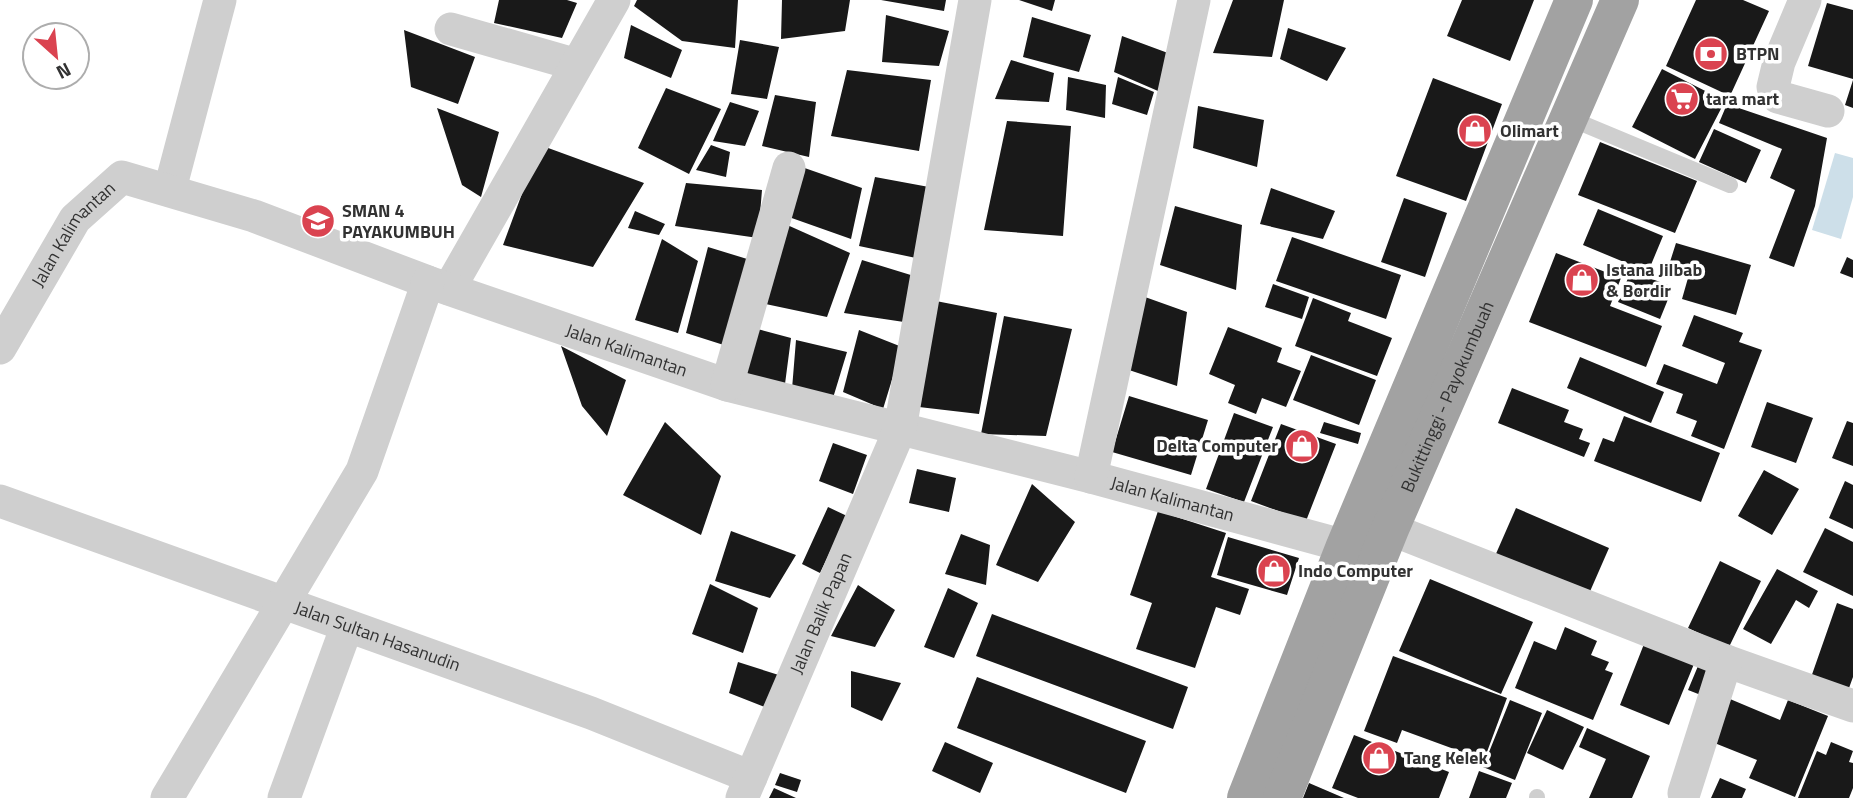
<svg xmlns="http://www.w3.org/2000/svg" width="1853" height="798" viewBox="0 0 1853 798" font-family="'Titillium Web',sans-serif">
<rect width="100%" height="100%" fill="#fff"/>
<path fill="#cddfe9" d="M1835,153l18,5v39l-12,42 -29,-9z"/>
<path fill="#191919" d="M499,0h68l10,3 -15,35 -68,-15z
M637,0h101l-3,48 -53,-7 -48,-35z
M782,0h68l-5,31 -64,8z
M881,0h65l-2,11z
M1019,0h36l-3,11z
M1233,0h51l-12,57 -59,-4z
M1462,0h72l-24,61 -63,-25z
M1696,0h47l26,11 -39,85 -64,-30z
M1827,3l26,7v69l-45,-13z
M886,15l63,16 -10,35 -57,-4z
M1032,17l59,18 -12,37 -56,-15z
M631,25l51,25 -11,28 -47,-20z
M1288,28l58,20 -19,33 -47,-22z
M404,30l71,27 -17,47 -47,-17z
M1122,36l54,20 -11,38 -51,-22z
M740,40l39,7 -12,52 -36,-5z
M1011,60l43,13 -5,29 -54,-3z
M1662,69l63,32 -30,58 -63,-32z
M847,70l84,10 -12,71 -88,-15z
M1068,77l38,8 -1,33 -39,-8z
M1118,77l36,15 -7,23 -35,-11z
M1433,78l69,26 -36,97 -70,-25z
M1853,80v28l-8,-3z
M666,88l55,21 -32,65 -51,-26z
M775,95l41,7 -7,55 -47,-11z
M730,102l29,9 -14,35 -32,-5z
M1727,104l100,34 -12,68 -21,61 -25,-9 26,-68 -25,-12 12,-29 -63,-26z
M1198,106l66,14 -7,47 -64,-19z
M437,108l62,24 -18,65 -19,-12z
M1007,121l64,5 -8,110 -79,-6z
M1714,129l47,21 -15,33 -47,-21z
M1600,142l97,39 -22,52 -97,-38z
M540,145l104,38 -51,84 -90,-22z
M711,145l19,7 -4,25 -30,-7z
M796,165l66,23 -11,51 -65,-23z
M875,177l54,10 -13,71 -57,-12z
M686,183l76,7 -4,48 -83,-12z
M1271,188l64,23 -12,28 -63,-15z
M1404,198l43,15 -22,64 -44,-15z
M1175,206l67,19 -6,65 -76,-25z
M1598,209l65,27 -15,36 -65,-27z
M635,211l30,13 -6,11 -31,-7z
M785,224l65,29 -23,64 -66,-14z
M1292,237l109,38 -15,44 -110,-38z
M662,239l36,22 -20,72 -43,-13z
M1676,243l75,22 -15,50 -54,-16 8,-28 -21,-6z
M708,247l49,15 -27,85 -44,-14z
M1556,253l65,25 -11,28 52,20 -16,41 -117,-45z
M1847,257l6,3v18l-13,-5z
M862,260l52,16 -10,46 -60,-9z
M1631,271l42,16 -13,32 -42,-17z
M1273,284l36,13 -7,22 -37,-12z
M1145,297l42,15 -10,74 -48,-16z
M1313,298l38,15 -3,8 44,17 -15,38 -82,-30z
M936,301l61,12 -18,101 -60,-7z
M1694,315l49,18 -4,9 23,8 -38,99 -33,-13 6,-15 -21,-8 7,-19 -27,-10 8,-20 53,20 8,-21 -43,-17z
M1004,316l68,13 -26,107 -65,-2z
M1228,327l54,21 -5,14 24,9 -15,36 -24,-9 -6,16 -28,-11 7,-18 -26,-11z
M754,328l37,10 -6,46 -40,-4z
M859,330l43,17 -19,62 -40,-17z
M796,340l51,12 -14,46 -41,-9z
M561,346l65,34 -19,56 -25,-30z
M1311,355l65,25 -17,45 -66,-25z
M1580,357l84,35 -13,31 -84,-35z
M1512,388l57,22 -5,12 19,7 -4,10 11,4 -6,14 -86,-34z
M1129,396l79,24 -17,55 -79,-23z
M1767,402l46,16 -17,45 -45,-16z
M1234,413l39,14 -29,75 -38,-13z
M1624,416l96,37 -19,49 -107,-41 9,-23 11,4z
M1847,421l6,2v43l-21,-8z
M665,422l56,54 -20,59 -78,-40z
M1324,422l37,11 -3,11 -38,-11z
M1281,424l55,20 -30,77 -55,-20z
M833,443l34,12 -14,39 -34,-13z
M917,469l39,9 -7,34 -40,-9z
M1764,470l35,19 -27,46 -34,-19z
M1845,481l8,4v44l-24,-11z
M1032,484l43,38 -37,60 -42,-17z
M828,507l19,9 -27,57 -18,-9z
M1516,508l93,40 -21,48 -93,-40z
M1158,511l68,22 -15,44 38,12 -9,26 -24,-8 -21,61 -59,-19 16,-46 -22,-8z
M1825,528l28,14v54l-50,-24z
M731,531l65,24 -26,43 -55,-17z
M961,534l29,11 -4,40 -41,-11z
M1228,537l71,21 -12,37 -70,-20z
M1720,561l41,20 -32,66 -41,-19z
M1777,569l41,22 -9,17 -13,-8 -25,44 -28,-15z
M1430,579l103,43 -32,72 -102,-43z
M710,584l48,24 -15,45 -51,-19z
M858,585l37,25 -20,37 -44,-11z
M948,588l30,15 -24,55 -30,-11z
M1837,603l16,6v68l-8,22 -37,-13z
M992,614l196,73 -15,42 -197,-73z
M1565,627l32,14 -6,14 18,7 -4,8 8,3 -20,47 -78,-32 19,-47 22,9z
M1644,644l50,20 -25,61 -49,-20z
M1393,656l114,42 -23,62 -82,-30 -5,13 -33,-12z
M738,662l47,15 -15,32 -41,-16z
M1698,666l18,7 -10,24 -18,-7z
M851,671l50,12 -19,38 -31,-14z
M977,677l169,64 -20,52 -169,-65z
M1730,699l50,21 8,-20 40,16 -33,81 -46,-19 8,-18 -45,-18z
M1510,700l32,13 -27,67 -32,-13z
M1547,710l37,17 -21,43 -36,-17z
M1587,728l63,28 -18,42h-43l17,-39 -27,-12z
M1354,735l95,37 -10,26h-81l-26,-10z
M945,742l48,21 -13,30 -48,-22z
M1831,742l22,9 -4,11 4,1v25l-4,10h-51l19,-47 9,4z
M1479,771l33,12 -6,15h-37z
M780,773l21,7 -4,12 -22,-7z
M1720,778l26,11 -4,9h-31z
M1309,783l35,15h-41z
M774,788l22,10h-27z"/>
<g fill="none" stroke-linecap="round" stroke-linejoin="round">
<path stroke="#cfcfcf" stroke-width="16" d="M1569,118l161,67
M1537,798v-1"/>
<g stroke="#cfcfcf" stroke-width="33">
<path d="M1805,0l-26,62 -6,25 5,10 50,14"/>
<path d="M451,29l123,35"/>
<path d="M170,189l50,-189"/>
<path d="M449,289l165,-289"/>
<path id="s1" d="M0,348l75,-129 47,-42 132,39 174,66 299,103 364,92 254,69"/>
<path d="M727,385l62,-217"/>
<path d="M1091,477l103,-477"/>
<path id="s2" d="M0,501l591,212 160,64"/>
<path d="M1390,529l336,132 127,45"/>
<path d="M1684,793l42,-132"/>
<path d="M167,798l195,-327 66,-189"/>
<path d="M284,798l63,-172"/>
<path id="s3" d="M742,798l158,-369 75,-429"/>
</g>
<g stroke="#a2a2a2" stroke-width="38">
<path d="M1246,798l99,-252 229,-546"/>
<path id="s4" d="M1282,798l108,-269 230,-529"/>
</g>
</g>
<defs>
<g id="bank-disc" transform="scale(1.75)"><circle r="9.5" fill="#da4350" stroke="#fff"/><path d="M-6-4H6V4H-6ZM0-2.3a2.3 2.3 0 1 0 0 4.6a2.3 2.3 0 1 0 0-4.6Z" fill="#fff"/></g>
<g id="supermarket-disc" transform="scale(1.75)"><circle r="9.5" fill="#da4350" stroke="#fff"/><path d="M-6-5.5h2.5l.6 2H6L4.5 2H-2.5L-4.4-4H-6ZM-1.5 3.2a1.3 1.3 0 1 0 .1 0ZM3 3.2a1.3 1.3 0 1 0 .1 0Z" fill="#fff"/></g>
<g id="shop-disc" transform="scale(1.75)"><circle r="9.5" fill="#da4350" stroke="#fff"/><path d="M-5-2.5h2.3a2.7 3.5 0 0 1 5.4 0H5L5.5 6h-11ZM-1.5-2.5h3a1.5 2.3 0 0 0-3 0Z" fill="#fff"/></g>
<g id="school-disc" transform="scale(1.75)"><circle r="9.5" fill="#da4350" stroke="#fff"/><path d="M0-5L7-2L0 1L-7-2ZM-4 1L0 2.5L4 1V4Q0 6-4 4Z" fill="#fff"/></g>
</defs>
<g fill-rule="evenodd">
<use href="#bank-disc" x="1711" y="54"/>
<use href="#supermarket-disc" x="1682" y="99"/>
<use href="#shop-disc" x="1475" y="131"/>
<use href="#school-disc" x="318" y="221"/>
<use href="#shop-disc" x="1582" y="280"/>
<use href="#shop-disc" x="1302" y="446"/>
<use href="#shop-disc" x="1274" y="571"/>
<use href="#shop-disc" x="1379" y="758"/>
</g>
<g text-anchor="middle" stroke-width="7" stroke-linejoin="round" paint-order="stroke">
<g font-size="18" font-weight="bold" fill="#323232" stroke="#fff" text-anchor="start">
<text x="1736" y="60">BTPN</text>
<text x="1706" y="105">tara mart</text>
<text x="1500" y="137">Olimart</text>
<text x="342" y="217">SMAN 4<tspan x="342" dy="21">PAYAKUMBUH</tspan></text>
<text x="1606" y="276">Istana Jilbab<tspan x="1606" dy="21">&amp; Bordir</tspan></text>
<text x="1278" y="452" text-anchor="end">Delta Computer</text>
<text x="1298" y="577">Indo Computer</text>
<text x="1404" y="764">Tang Kelek</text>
</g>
<g font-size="18" fill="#323232" stroke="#fff">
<text dy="6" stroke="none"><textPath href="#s1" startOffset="136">Jalan Kalimantan</textPath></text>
<text dy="6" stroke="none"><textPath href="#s1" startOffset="746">Jalan Kalimantan</textPath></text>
<text dy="6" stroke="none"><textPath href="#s4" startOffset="434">Bukittinggi - Payokumbuah</textPath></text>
<text dy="6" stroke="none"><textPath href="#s1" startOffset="1312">Jalan Kalimantan</textPath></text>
<text dy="6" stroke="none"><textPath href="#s3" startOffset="201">Jalan Balik Papan</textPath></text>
<text dy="6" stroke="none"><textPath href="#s2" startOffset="401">Jalan Sultan Hasanudin</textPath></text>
</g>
</g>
<g transform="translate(56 56) rotate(153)"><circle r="33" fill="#ffffff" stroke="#adadad" stroke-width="2"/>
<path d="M0-5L12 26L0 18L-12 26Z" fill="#da4350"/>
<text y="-10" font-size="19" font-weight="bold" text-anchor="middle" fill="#323232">N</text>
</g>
</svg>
